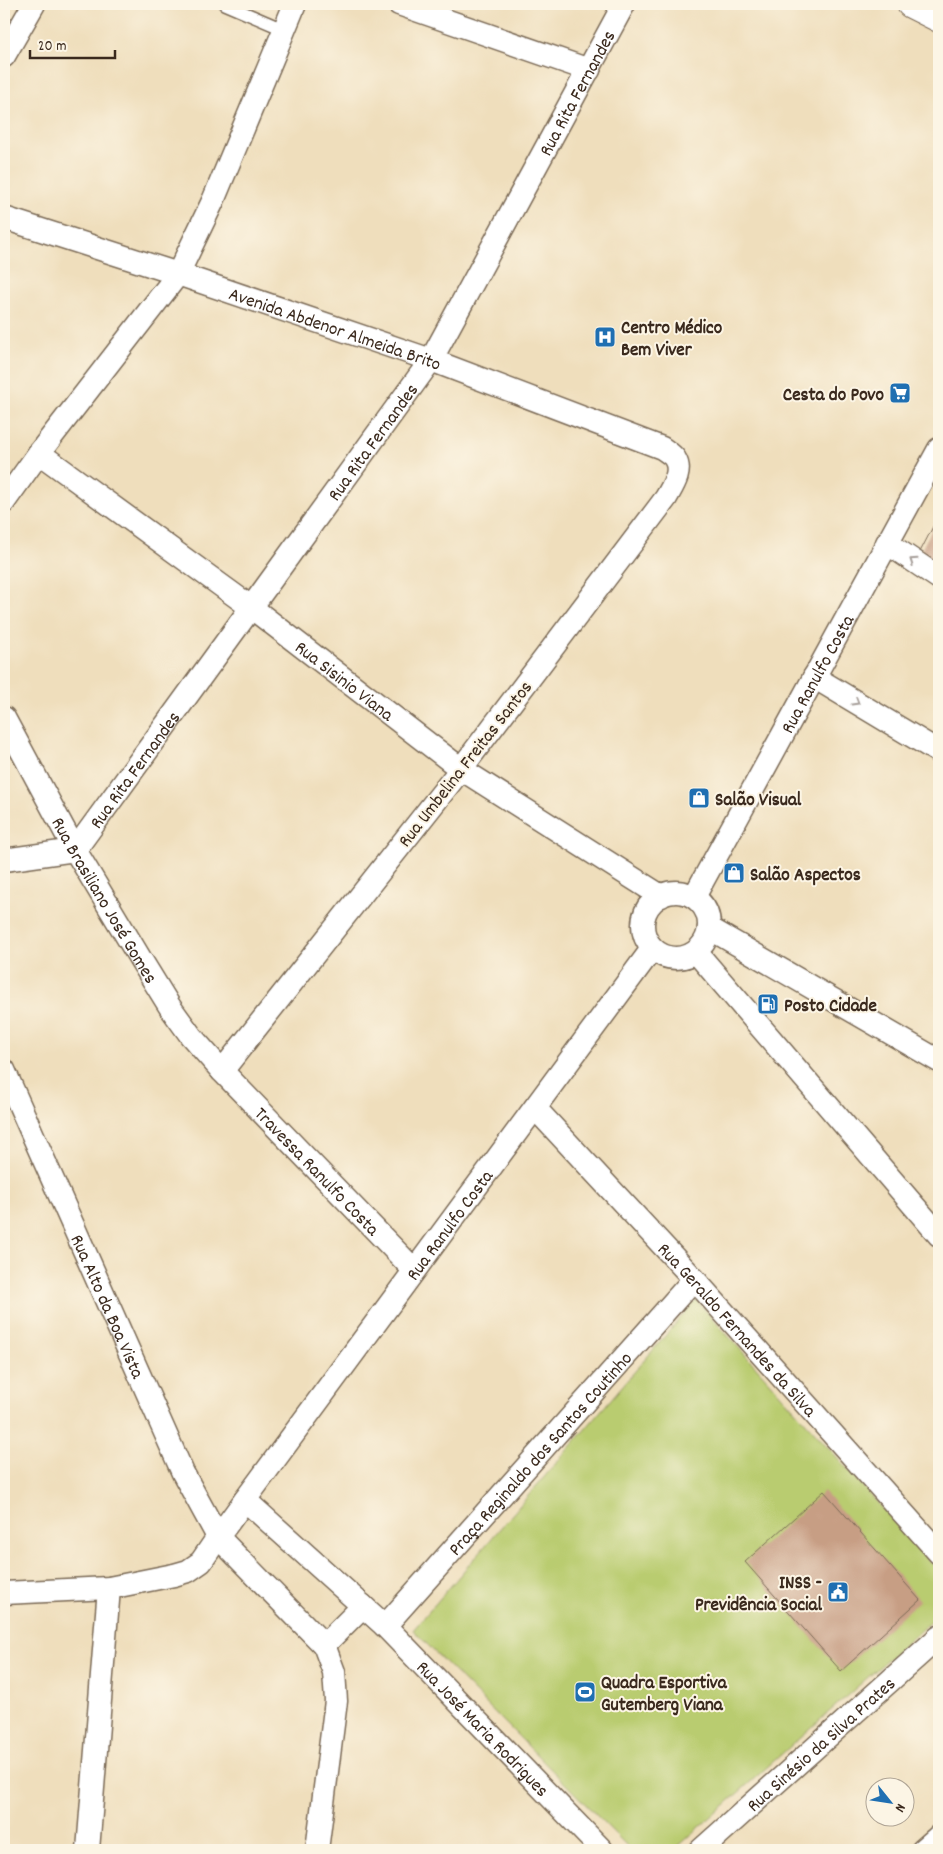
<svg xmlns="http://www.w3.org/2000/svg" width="943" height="1854" viewBox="0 0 943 1854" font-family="Dekko,sans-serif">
<rect width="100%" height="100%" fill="#fcf5e5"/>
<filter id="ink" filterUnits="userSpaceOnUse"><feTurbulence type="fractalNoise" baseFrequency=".02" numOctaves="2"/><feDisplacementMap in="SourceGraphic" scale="10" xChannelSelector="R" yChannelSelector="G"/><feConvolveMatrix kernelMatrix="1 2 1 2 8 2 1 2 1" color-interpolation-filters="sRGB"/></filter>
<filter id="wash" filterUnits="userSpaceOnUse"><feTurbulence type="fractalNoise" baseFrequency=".0096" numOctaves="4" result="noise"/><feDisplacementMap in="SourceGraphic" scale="20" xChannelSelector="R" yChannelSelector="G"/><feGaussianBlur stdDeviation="1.12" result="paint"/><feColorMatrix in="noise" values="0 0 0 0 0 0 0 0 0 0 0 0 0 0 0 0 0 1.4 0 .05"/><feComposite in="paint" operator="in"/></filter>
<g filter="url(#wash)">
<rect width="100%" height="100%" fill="#efdebc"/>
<path fill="#b9cc6f" stroke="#7a7b46" d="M696,1300l243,271v43l-265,236h-43l-218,-220z"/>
<g id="blocks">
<path fill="#c79e84" d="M939,515v51l-19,-14z
M824,1491l96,109 -79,71 -96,-109z"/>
</g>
</g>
<g filter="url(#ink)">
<use href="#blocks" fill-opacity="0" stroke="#7a6955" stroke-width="1"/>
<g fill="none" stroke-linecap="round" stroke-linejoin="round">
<g stroke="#7a6955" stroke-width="14">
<path id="lane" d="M224,4l61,26"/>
</g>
<g stroke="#7a6955" stroke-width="25">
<g id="street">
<path d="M399,4l190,66"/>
<path d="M4,56l30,-52"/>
<path id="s1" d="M4,218l174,56 253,86 231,88c4,3 11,7 13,11 8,13 -3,28 -9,39l-205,271 -239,302"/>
<path id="s2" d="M39,453l213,155 209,161 200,127"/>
<path d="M4,502l35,-49 139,-179 35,-73 82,-197"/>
<path d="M887,543l52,35"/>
<path d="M814,677l125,75"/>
<path id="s3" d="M4,718l71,132 66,110 29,47 21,29 31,35 192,199"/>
<path id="s4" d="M75,850l356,-490 193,-356"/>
<path d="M4,860l71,-10"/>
<circle cx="676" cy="925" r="33"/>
<path id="s5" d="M694,897l245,-448"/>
<path d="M709,928l230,133"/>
<path d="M696,952l243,283"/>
<path id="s6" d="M4,1070l179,403 35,64 -17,25 -13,9 -14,4 -65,13 -105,5"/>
<path id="s7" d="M535,1108l159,171 245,274"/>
<path id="s8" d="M245,1500l140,126 217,224"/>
<path id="s9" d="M363,1606l-39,39 -106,-108 27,-37 407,-551"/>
<path id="s10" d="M385,1626l309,-347"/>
<path d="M88,1850l21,-262"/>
<path d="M317,1850l19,-149 -2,-29 -10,-27"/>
<path id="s11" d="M701,1850l238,-213"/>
<path d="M923,1850l16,-14"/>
</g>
</g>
<g stroke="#7a6955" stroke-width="30">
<path id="secondary" d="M911,4l28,14"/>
</g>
<use href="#lane" stroke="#fff" stroke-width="11"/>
<use href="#street" stroke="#fff" stroke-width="22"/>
<use href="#secondary" stroke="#fff" stroke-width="28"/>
</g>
<defs><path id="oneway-chevron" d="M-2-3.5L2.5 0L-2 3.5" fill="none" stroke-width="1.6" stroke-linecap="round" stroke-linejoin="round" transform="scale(1.25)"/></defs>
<g stroke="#a79f9a">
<use href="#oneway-chevron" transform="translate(913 561) rotate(-146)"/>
<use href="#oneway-chevron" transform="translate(856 702) rotate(31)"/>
</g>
</g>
<defs>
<g id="hospital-square" transform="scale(1.125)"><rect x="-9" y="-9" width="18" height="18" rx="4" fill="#1f6fb2" stroke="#fcf5e5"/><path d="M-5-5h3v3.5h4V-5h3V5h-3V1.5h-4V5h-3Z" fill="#fff"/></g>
<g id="supermarket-square" transform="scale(1.125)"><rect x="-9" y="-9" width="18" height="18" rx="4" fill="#1f6fb2" stroke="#fcf5e5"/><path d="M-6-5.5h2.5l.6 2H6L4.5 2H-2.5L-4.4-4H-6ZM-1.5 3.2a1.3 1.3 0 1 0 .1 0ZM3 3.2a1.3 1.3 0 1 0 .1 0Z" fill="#fff"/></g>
<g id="shop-square" transform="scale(1.125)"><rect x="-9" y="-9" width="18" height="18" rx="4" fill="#1f6fb2" stroke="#fcf5e5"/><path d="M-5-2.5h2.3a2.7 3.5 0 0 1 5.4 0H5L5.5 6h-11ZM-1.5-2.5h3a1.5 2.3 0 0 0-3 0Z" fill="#fff"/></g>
<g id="fuel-square" transform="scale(1.125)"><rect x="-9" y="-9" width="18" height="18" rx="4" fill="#1f6fb2" stroke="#fcf5e5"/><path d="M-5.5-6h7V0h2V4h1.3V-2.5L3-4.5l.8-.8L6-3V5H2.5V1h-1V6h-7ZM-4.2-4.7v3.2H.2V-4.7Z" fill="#fff"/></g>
<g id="civic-square" transform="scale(1.125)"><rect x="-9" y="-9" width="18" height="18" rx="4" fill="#1f6fb2" stroke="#fcf5e5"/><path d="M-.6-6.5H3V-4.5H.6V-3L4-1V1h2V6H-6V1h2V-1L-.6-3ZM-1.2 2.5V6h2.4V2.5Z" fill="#fff"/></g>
<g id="stadium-square" transform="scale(1.125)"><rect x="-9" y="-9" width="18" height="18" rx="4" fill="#1f6fb2" stroke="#fcf5e5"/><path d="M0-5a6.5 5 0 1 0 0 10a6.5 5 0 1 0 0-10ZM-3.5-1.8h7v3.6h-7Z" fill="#fff"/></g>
</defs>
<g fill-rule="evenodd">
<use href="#hospital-square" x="605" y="337"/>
<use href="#supermarket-square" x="900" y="393"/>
<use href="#shop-square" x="699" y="798"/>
<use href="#shop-square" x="734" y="873"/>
<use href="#fuel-square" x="768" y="1004"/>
<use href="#civic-square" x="838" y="1592"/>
<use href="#stadium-square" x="585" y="1692"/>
</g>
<g text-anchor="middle" stroke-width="4" stroke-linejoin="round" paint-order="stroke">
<g font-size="19" fill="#3b2a1e" stroke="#fcf5e5">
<text dy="7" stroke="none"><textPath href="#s4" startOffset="910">Rua Rita Fernandes</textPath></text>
<text dy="7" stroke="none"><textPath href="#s1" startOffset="349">Avenida Abdenor Almeida Brito</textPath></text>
<text dy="7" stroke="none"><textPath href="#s4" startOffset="505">Rua Rita Fernandes</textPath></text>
<text dy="7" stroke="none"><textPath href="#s5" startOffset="255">Rua Ranulfo Costa</textPath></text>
<text dy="7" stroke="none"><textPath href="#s2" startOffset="381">Rua Sisinio Viana</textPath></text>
<text transform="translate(464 763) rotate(-52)" y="7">Rua Umbelina Freitas Santos</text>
<text dy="7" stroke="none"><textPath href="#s4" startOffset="100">Rua Rita Fernandes</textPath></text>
<text dy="7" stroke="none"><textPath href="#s3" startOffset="208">Rua Brasiliano José Gomes</textPath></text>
<text dy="7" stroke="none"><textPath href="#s3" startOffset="554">Travessa Ranulfo Costa</textPath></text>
<text dy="7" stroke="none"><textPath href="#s9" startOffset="595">Rua Ranulfo Costa</textPath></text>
<text dy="7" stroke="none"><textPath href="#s6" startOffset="258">Rua Alto da Boa Vista</textPath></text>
<text dy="7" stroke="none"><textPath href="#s7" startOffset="300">Rua Geraldo Fernandes da Silva</textPath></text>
<text dy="7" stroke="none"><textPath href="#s10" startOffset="232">Praça Reginaldo dos Santos Coutinho</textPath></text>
<text dy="7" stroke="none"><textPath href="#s8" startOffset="330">Rua José Maria Rodrigues</textPath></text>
<text dy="7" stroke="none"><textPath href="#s11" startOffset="160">Rua Sinésio da Silva Prates</textPath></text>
</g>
<g font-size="19" font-weight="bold" fill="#3b2a1e" stroke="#fcf5e5" text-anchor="start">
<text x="621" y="333">Centro Médico<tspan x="621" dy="22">Bem Viver</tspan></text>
<text x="884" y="400" text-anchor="end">Cesta do Povo</text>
<text x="715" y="805">Salão Visual</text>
<text x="750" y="880">Salão Aspectos</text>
<text x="784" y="1011">Posto Cidade</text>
<text x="822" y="1588" text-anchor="end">INSS -<tspan x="822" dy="22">Previdência Social</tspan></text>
<text x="601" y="1688">Quadra Esportiva<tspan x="601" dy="22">Gutemberg Viana</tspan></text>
</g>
</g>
<rect width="943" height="1854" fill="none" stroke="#fcf5e5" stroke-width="20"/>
<g transform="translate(890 1802) rotate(120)"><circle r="24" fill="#fcf5e5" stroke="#afa495"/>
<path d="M0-4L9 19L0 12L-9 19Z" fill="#1f6fb2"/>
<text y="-8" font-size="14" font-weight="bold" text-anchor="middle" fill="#3b2a1e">N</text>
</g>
<path d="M30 50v8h85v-8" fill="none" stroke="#3b2a1e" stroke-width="2.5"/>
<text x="38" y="50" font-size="15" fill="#3b2a1e" stroke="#fcf5e5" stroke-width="4" paint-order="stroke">20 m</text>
</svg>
